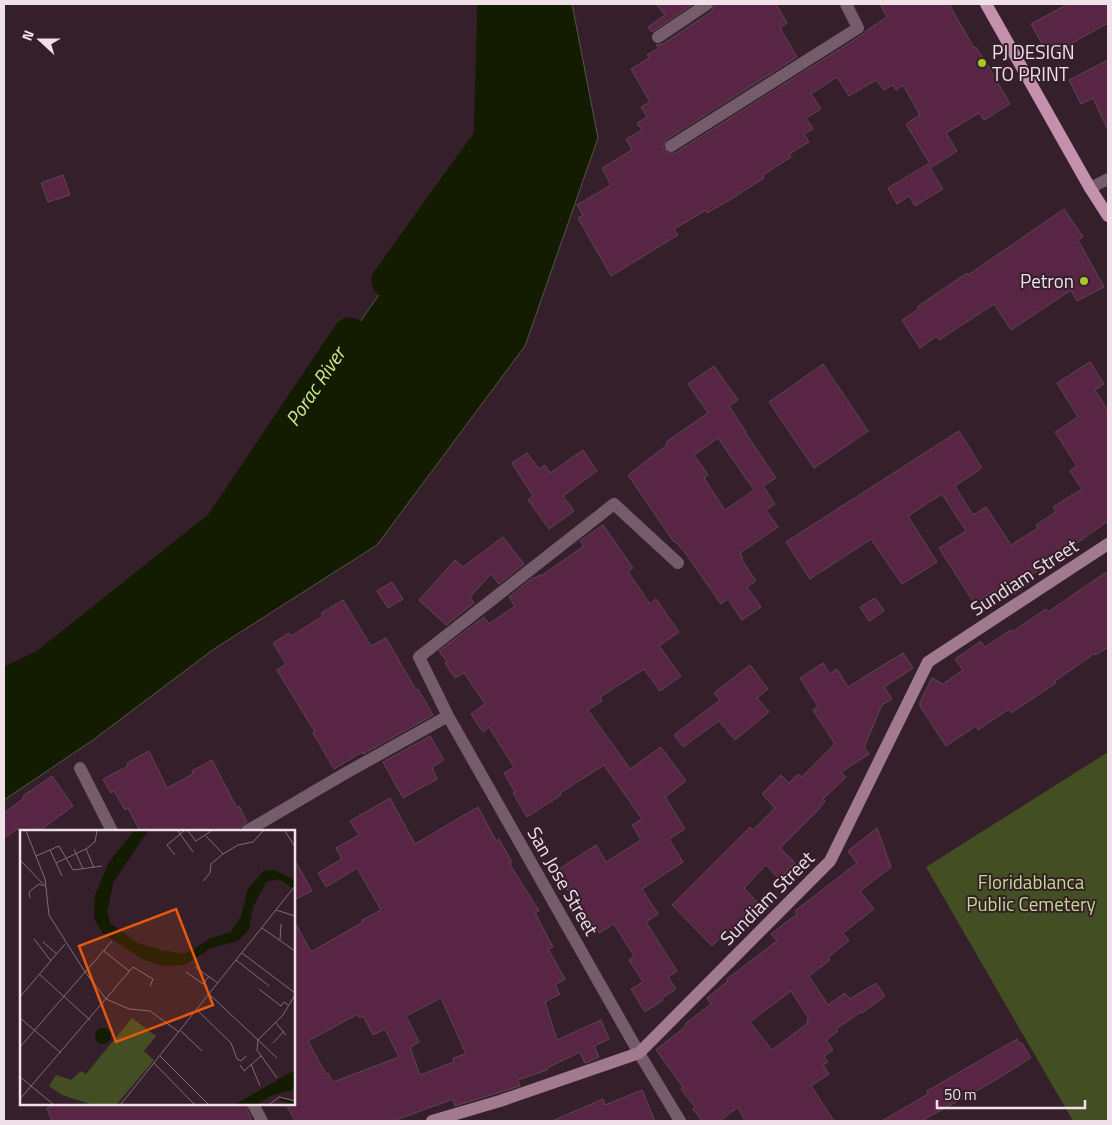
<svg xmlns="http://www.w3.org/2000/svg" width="1112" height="1125" viewBox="0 0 1112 1125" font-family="'Titillium Web',sans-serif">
<rect width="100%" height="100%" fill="#341f2b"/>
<path fill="#434f22" d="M1108,752v369h-35l-147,-254z"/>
<path fill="#131b00" stroke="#555646" d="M491,4h81l26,134 -73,208 -148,199 -163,104 -121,91 -89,60v-106l123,-79 130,-122 70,-124 63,-90 86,-115 23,-84z"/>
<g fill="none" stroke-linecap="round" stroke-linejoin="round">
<g stroke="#131b00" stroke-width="35">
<path d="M389,281l102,-142 4,-135"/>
<path id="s1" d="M4,686l42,-20 175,-139 129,-192"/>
</g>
</g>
<path fill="#582644" stroke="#5e4653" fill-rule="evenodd" d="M656,4h37l-41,28 -4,-5 17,-12z
M715,4h61l11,19 -7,5 17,29 -130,82 -4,8 5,6h7l187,-118 4,-4 21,-14 -7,-13h69l25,44 2,-1 6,10h1l27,47 -26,16 -5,-7 -33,20 11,18 -25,16 -26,-43 14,-9 -17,-30 -7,5 -4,-5 -8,5 -8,-10 -27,16 -12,-19 -26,17 10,15 -15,9 7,11 -9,5 5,8 -20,12 2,3 -28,18 1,3 -36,23 -21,12 -1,-3 -32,19 4,6 -67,41 -33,-58 5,-3 -6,-10 34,-20 -9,-17 30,-18 -6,-11 16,-9 -5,-7 10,-6 -6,-10 9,-5 -19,-33 18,-11 -2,-3 12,-7 -3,-3 7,-1 49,-33z
M1068,4h40v19l-59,33 -18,-32z
M1108,60v70l-15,-32 -12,6 -12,-24z
M928,164l15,25 -28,17 -6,-10 -12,8 -9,-16z
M63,175l7,20 -22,7 -7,-19z
M1064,209l19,28 -5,3 26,47 -27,14 -6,-11 -60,40 -17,-26 -55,36 -2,-4 -17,12 -18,-28 17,-11 -2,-2 50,-34 1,2z
M1090,362l14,22 -9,6 13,21v110l-81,57 3,5 -16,11 -5,-8 -13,9 -2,-4 -20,12 -35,-55 27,-17 -24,-37 -34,22 29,46 -35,22 -31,-45 -61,40 -24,-37 173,-111 23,37 -27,18 18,29 13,-8 25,38 27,-17 -2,-3 20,-13 -3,-5 29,-18 -12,-18 7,-5 -22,-34 23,-15 -21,-34z
M823,364l45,67 -54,37 -45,-66z
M714,366l24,34 -9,6 17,26h-1l31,46 -13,8 12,18 -9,6 12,17 -38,26 3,5 -2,1 15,22 -9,6 14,20 -19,13 -14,-21 -7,5 -35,-50 -11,-13 -1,1 -46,-67 39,-30 -1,-3 42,-29 -20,-29zM718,438l36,52 -29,20 -21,-32 4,-3 -14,-20z
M583,450l14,21 -34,25 11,15 -25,18 -21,-29 5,-4 -21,-33 15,-10 12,16 6,-4 5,8z
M603,525l30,43 -5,4 22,32 6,-5 23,33 -20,14 22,30 -21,15 -16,-22 -44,28 2,4 -14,9 42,59 31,-22 25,34 -21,16 20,32 -16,10 14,23 -41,27 16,25 -12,8 31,49 -9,6 8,12 -14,9 1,2 -18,12 -14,-23 12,-7 -14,-22 5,-4 -20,-32 -15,9 -10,-15 -4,3 -16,-25 2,-1 -15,-24 40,-26 10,17 35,-22 -9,-15 10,-6 -38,-54 -44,28 1,2 -34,22 -14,-24 2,-1 -11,-19 10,-6 -25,-40 -6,5 -12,-18 14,-10 -21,-31 -9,5 -10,-15 2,-1 -8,-11 45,-34 5,7 26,-18 -6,-9 25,-20 1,1 5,-3 1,1 43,-30 -4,-5z
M503,537l21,27 -25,20 -8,-10 -21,23 4,6 -28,22 -27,-25 36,-40 8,7z
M1108,571v76l-12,8 -1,-2 -40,28 1,2 -45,30 -2,-4 -31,21 -2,-4 -30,20 -26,-40v-4l12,-24 11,6 20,-14 -8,-11 26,-18 4,6 26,-17 1,2 34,-23 2,3z
M392,582l11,17 -15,9 -11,-17z
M875,598l9,13 -15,10 -9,-14z
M343,600l28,46 15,-8 30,52 2,-1 15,26 -70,39 -1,-2 -28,17 -21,-36 2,-1 -38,-62 9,-6 -13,-21 16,-10 2,3 32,-20 -2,-3z
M903,653l10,15 -29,19 8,12 -10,6 -18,42 5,7 -28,18 5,5 -23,22 2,2 -8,10 -37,37 15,15 -16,16 -13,-14 -22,23 16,17 -13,13 -1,-2 -17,17 -2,-2 -15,15 -40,-41 78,-78 3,3 22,-22 -13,-14 19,-19 8,8 9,-9 4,3 33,-33 -22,-34 5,-4 -18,-28 23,-15 7,11 7,-5 11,18z
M750,665l18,24 -11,9 12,14 -34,28 -16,-19 -36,26 -9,-12 46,-35 -6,-7z
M430,736l14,24 -12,7 5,12 -34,19 -20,-36z
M149,751l18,37 26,-14 -1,-3 20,-11 25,48 2,-2 8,16 -7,5 -1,4h-99l-12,-23 -3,2 -11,-19 -3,2 -8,-14 25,-13 -1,-3z
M52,776l21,30 -34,25h-20l-2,-2 -13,9v-25l20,-15 -1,-2z
M390,798l25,46 63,-37 18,34 3,-2 13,23 -3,1 30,48 -4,2 18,34 -5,2 17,30 -10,6 5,9 -15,8 12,38 44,-20 8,19 -15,7 5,11 -13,6h-1l-5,-11 -33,16v2l-29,10 2,6 -65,20 -2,-7 -60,22h-98l-9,-17h8v-183l17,31 52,-30 -1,-2 19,-10 -24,-42 -31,19 -8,-14 24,-14 -6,-11 23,-13 -9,-14zM441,998l25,56 -13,4 1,4 -34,13 -10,-28 9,-5 -13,-26zM358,1014l2,4 3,-2 10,19 12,-6 14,28 -66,25 -5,-9 -2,1 -18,-33z
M877,828l14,39 -31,24 14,18 -31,24 6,8 -21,16 2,3 -21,16 19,29 17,-12 5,6 26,-16 9,13 -23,17 -1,-1 -25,17 2,2 -12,9 7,10 -9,6 4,6 -5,3 6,9 -18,12 23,35h-89l-7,-14 -18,14h-18l-9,-12 2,-2 -14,-18 2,-2 -27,-37 30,-24 -1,-2 26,-20 -4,-6 21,-17 -1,-2 50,-38 -6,-7 26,-20 -2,-3 62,-48 -9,-12zM791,991l18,28 -2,1 1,3 -36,27 -22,-28z
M294,859l18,32 -18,9z
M1017,1039l3,5 2,-1 9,15 -47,29 -63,34h-39l46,-27 -1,-3z
M642,1090l13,31h-103l51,-22 2,6z
M58,1104h187l7,17h-200l-5,-13z"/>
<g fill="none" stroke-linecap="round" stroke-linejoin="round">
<path stroke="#755c6a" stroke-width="12" d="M658,37l49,-33
M671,146l187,-118 -12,-24
M1090,188l18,-9
M678,563l-64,-59 -195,153 29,59 191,337 41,68
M80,768l32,63
M247,831l97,-57 104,-58
M253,1104l9,17"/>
<path stroke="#a17a8f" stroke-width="12" d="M432,1121l68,-20 139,-48 191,-192 98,-199 180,-118"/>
<path stroke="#c391ad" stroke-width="12" d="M986,4l104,184 18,28"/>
</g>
<g fill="#a4c825" stroke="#341f2b" stroke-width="2">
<circle cx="982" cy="63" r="5"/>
<circle cx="1084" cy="281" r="5"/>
</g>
<g text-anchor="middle" stroke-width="4" stroke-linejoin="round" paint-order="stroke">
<g font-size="19" fill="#f0e1e9" stroke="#341f2b" text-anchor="start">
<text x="992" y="59">PJ DESIGN<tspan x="992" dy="22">TO PRINT</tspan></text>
<text x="1074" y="288" text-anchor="end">Petron</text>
</g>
<g font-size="19" fill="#f0e1e9" stroke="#341f2b">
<text transform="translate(1024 577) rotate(-33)" y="7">Sundiam Street</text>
<text transform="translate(563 881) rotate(60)" y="7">San Jose Street</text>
<text transform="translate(767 898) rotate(-45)" y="7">Sundiam Street</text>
</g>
<g font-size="19" fill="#c2dc87" stroke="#341f2b">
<text x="1031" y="889">Floridablanca<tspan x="1031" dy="22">Public Cemetery</tspan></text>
</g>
<g font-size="20" font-style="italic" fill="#cde792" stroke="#341f2b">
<text dy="7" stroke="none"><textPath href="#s1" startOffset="439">Porac River</textPath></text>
</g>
</g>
<g transform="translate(20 830)">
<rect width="275" height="275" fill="#341f2b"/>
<path d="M112,188l24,18 -12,15 10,9 -37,44h-27l-28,-9 -13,-9 7,-11 15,5 10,-9 5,3z" fill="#434f22"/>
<path d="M114,1h14l-36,53 -6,27 6,17 30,19 44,7 23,-15 22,-7 10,-16 7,-27 16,-19 12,1 19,9v10l-16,-11 -13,3 -13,25 -4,22 -11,12 -27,7 -27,17 -20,1 -22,-7 -39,-26 -9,-14 1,-24 14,-33zM75 206a8 8 0 1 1 16 0a8 8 0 1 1-16 0ZM275,240v19l-25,7 -13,8h-21z" fill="#131b00"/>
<path fill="none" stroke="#131b00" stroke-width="2.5" d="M92,53l-6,28 3,13 29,21 20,5M147,122l14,4 13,-5M260,269l15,4"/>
<path fill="none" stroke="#7f6d77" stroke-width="1" d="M6,1l19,48 4,36 36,57 21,27 23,10 21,2 29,21M158,1l15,21M168,1l8,10 15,-10M265,1l10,16M186,6l17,18 15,-9 15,-3 10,-11M54,19l9,20M66,19l9,-7 2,-11M30,20l12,26M155,25l-8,-10 17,-14M16,26l23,-10 14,24 29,-4M0,30l25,26M36,33l30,-14 8,19M183,51l7,-8 1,-9 12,-10M10,68l-1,-6 10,-8 4,2M256,80l19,6M242,98l33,23M14,109l17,22M260,110l1,-16M23,112l14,12M84,121l25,20M222,123l53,40M216,130l33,26M175,137l23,16M166,142l17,12 6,-8M19,144l51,46M239,159l22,17 3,-4 4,3M189,164l49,46 25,-25 12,-20M0,167l45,-53M177,180l34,33 6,16 4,2 5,-5M0,188l41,35M256,193l10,12M161,201l21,20M253,213l11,-12M0,217l92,-106M140,226l48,48M257,228l-19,-18 -1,10 20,28M134,233l40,41M231,234l9,22M220,235l4,6 17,-15M0,247l33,27M0,269l113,-132 20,12 -3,7M101,274l174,-218M250,274l9,-7 16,4"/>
<path fill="#e8590c" fill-opacity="0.15" stroke="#e8590c" stroke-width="2.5" d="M156,79l37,96 -97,37 -37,-96z"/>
<rect width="275" height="275" fill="none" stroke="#f0e1e9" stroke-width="2.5"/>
</g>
<rect width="1112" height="1125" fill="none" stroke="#f0e1e9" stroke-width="10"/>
<g transform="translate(40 40) rotate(291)" stroke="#341f2b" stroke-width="4" paint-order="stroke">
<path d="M0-4L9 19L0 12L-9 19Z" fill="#f0e1e9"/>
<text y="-8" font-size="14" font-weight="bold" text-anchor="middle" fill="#f0e1e9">N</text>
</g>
<path d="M937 1100v8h148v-8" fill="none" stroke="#f0e1e9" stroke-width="2.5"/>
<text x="944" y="1100" font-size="15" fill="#f0e1e9" stroke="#341f2b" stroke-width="4" paint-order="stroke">50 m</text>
</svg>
